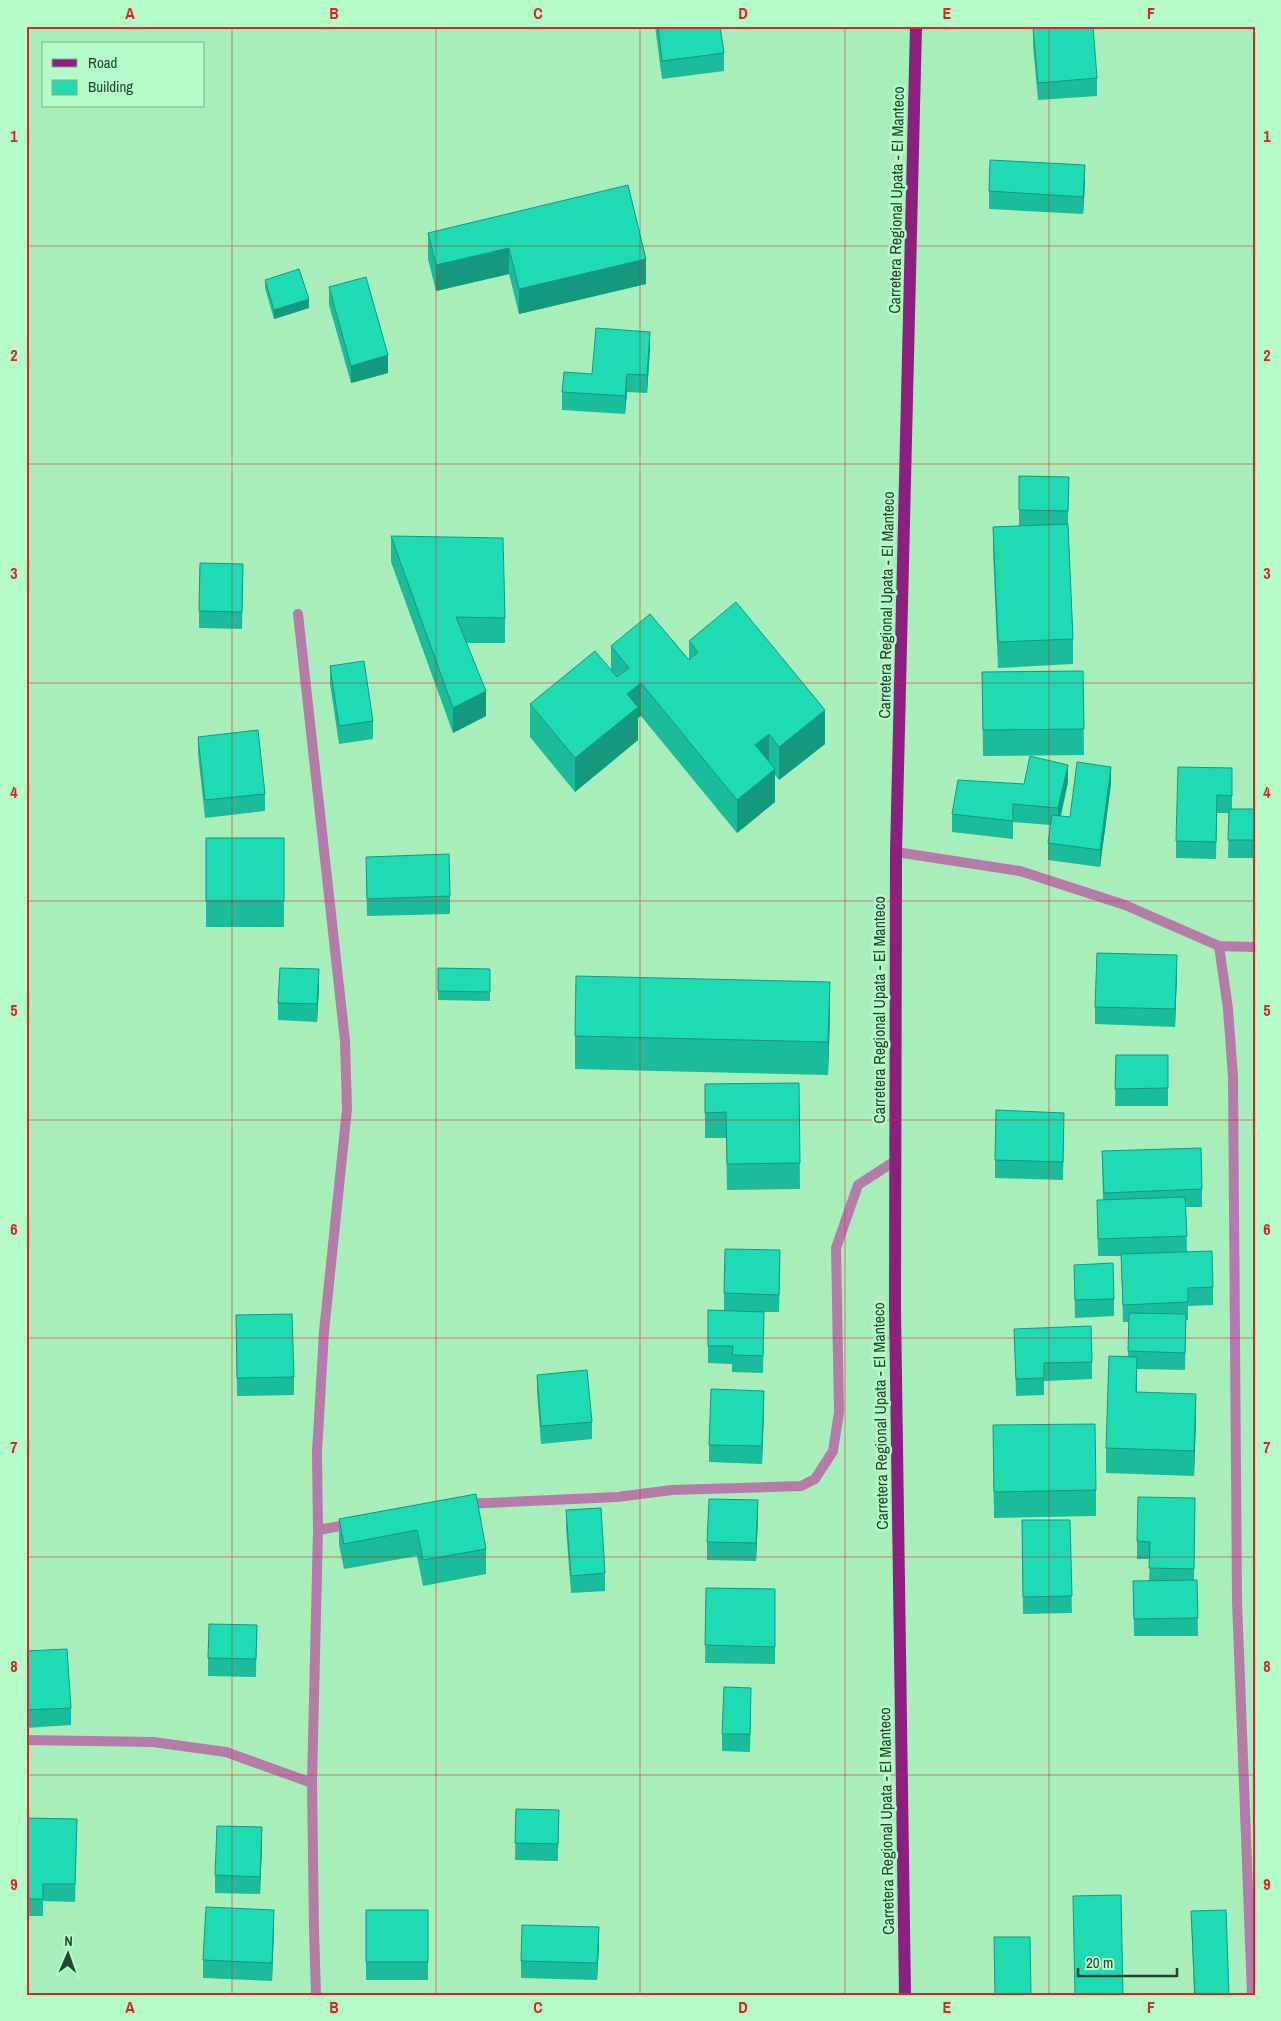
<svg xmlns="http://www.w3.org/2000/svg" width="1281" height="2021" viewBox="0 0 1281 2021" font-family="'Archivo Narrow',sans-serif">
<rect width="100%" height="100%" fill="#a7eebb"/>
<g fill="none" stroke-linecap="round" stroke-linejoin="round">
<path stroke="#b57caa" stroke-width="10" d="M298,614l47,427 2,68 -23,223 -7,120 1,78 -6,253 2,147 2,65
M896,852l124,19 105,34 94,41 36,1
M1219,946l9,63 5,68 4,524 15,394
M464,1504l153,-7 55,-7 129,-4 14,-7 18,-28 6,-39 -3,-164 22,-63 37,-24
M318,1530l34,-6
M26,1740l127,2 73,10 86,31"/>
<path stroke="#8c1f7f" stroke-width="12" d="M905,1995l-10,-686 1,-457 20,-826"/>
</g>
<path fill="#1abc9b" d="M655,26h65l4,27v18l-62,8z
M1033,28l64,50v18l-59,4 -5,-55z
M1085,183l-2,31 -94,-5v-18z
M428,233l218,26v25l-127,30 -10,-40 -73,17 -8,-32z
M265,280l44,28 -35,11 -9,-31z
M329,287l59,86 -37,10 -22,-78z
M650,349l-3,44 -20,-1 -2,22 -63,-4v-18l30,-18z
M1019,476l50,1 -1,47 5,115v25l-75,4 -5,-115v-26l26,-1z
M391,536l114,82v25h-38l19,73 -33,17 -62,-171z
M243,581l-1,48 -43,-1v-17z
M689,641l136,103 -46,36 -4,-5v27l-38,31 -96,-117 -3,2v22l-63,52 -45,-55v-33l81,-34v-24l78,14z
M330,666l43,55v18l-34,5 -9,-60z
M1083,671l1,84 -101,1 -1,-84z
M198,737l67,57v17l-60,7 -7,-64z
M1232,768v41h23v49h-27l1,-45h-12l-1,46 -40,-1v-17z
M1068,782l-7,34 9,1 41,-33 -11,83 -52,-7v-17l2,-18 -37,-3v17l-61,-7v-18l72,-30z
M206,838h78v89h-78z
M366,857l84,39v18l-83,2z
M438,968l52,1v32l-52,-1z
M1177,973l-2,54 -80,-3v-17z
M319,987l-2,35 -39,-2v-17z
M1254,1013h1v30l-1,-12z
M830,1015l-2,60 -253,-6v-33z
M1116,1055h52v51h-53z
M799,1083l1,106 -73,1 -1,-52h-21v-54z
M1064,1130l-1,50 -68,-2v-18z
M1102,1151l100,38v18h-16l1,45 26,35v18l-25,1v14h-2l-1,50 -48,-1v23l59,28 -2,56 -88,-3v-25l22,-91 1,-35h-6l-2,-66h-23l-1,-38 6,-18z
M1074,1265l40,34v17l-39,2z
M780,1268l-1,44h-15l-1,61 -31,-1v-8l-24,-1v-53l16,1v-18z
M236,1315l58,62v18l-57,1z
M1014,1329l78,33v17l-48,2v14l-28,1z
M537,1375l55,47v17l-51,5 -4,-52z
M764,1409l-2,55 -53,-2v-17z
M993,1451l103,39v26l-102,2z
M476,1494l10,55v25l-63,12 -6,-30 -73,13 -5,-24v-26z
M1195,1498l-1,82h3l1,56h-64l-1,-55h16l1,-22h-13v-18z
M566,1510l39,63v18l-34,2 -5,-65z
M758,1518l-2,43 -49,-1v-18z
M1022,1520h48l2,93 -49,1z
M706,1588l69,1v75l-70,-1z
M257,1625l-1,52 -48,-1v-18z
M26,1651l45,57v17l-45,3z
M751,1706l-1,46 -28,-1v-17z
M516,1809l43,1 -1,51 -43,-1z
M26,1818l51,1 -2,83 -32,-1v15h-17z
M262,1845l-2,49 -45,-1v-18z
M366,1910h62v70h-62z
M1191,1911l38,84h-35z
M274,1928l-2,53 -69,-3v-18z
M599,1945l-2,35 -76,-2v-17z"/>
<path fill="#15997e" d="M1085,165v18l-2,31v-17z
M509,248v26l-73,17v-26z
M646,259v25l-127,30v-25z
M309,299v9l-35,11v-9z
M650,332v17l-3,44v-18z
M388,355v18l-37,10v-17z
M627,374v18l-2,22v-18z
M641,683v33l-3,2v22l-63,52v-34l52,-64z
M486,691v25l-33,17v-25z
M825,710v34l-46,36v-33z
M769,734v33l-14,-22z
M1068,765v17l-10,44v-18z
M1111,767v17l-11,83v-17z
M775,769v33l-38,31v-33z
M1177,955v18l-2,54v-18z
M319,969v18l-2,35v-18z
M830,982v33l-2,60v-33z
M1137,1357v26l-1,35v-26z
M764,1391v18l-2,55v-18z
M1196,1394v26l-2,56v-25z
M758,1500v18l-2,43v-18z
M262,1827v18l-2,49v-17z
M274,1910v18l-2,53v-18z
M599,1927v18l-2,35v-17z"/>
<path fill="#1edbb4" stroke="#15997e" d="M658,26h62l4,27 -62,8z
M1051,26h42l4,52 -59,5 -5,-55z
M990,160l95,5 -2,32 -94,-6z
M628,185l18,74 -127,30 -10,-41 -73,17 -8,-32z
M299,269l10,30 -35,11 -9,-30z
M366,277l22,78 -37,11 -22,-79z
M596,328l54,4 -3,43 -20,-1 -2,22 -63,-4 2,-20 28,2z
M1019,476l50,1 -1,34 -49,-1z
M1068,524l5,115 -75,3 -5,-115z
M391,536l112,2 2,80 -49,-1 30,74 -33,17z
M200,563l43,1 -1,48 -43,-1z
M736,602l89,108 -46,37 -10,-13 -14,11 20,24 -38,31 -96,-117 -14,11 11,13 -63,51 -45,-54 65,-53 22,26 12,-9 -18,-22 39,-32 39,46 9,-8 -9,-11z
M364,661l9,60 -34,5 -9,-60z
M1083,671l1,58 -101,1 -1,-58z
M258,730l7,64 -60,6 -7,-63z
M1030,756l38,9 -10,43 -45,-4v17l-61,-7 6,-34 66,4z
M1077,762l34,5 -11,83 -52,-7 4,-28 18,2z
M1178,767l54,1v28l-15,-1 -1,47 -40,-1z
M1229,809h26v31h-27z
M206,838h78v63h-78z
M449,854l1,42 -83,3 -1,-42z
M1097,953l80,2 -2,54 -80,-2z
M280,968l39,1 -2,35 -39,-1z
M438,968l52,1v23l-52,-1z
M576,976l254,6 -2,60 -253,-6z
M1116,1055h52v33l-53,1z
M799,1083l1,80 -73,1 -1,-52 -21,1v-29z
M996,1110l68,3 -1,49 -68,-2z
M1201,1148l1,41 -98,4 -2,-42z
M1185,1197l2,39 -89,3 -1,-39z
M725,1249l55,1 -1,45 -55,-2z
M1212,1251l1,36 -25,1v14l-65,3 -2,-51z
M1113,1263l1,36 -39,1 -1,-35z
M708,1310l56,2 -1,44 -31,-1 1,-9h-25z
M1129,1313l57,1 -1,39 -57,-2z
M292,1314l2,63 -57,1 -1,-63z
M1091,1326l1,36 -48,1v15l-28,1 -2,-50z
M1109,1356l28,1 -1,35 60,2 -2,57 -88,-3z
M587,1370l5,52 -51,4 -4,-51z
M711,1389l53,2 -2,55 -53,-1z
M1095,1424l1,66 -102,2 -1,-67z
M476,1494l10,55 -63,11 -6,-30 -73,14 -5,-25z
M1138,1497l57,1 -1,71 -45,-1 1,-26 -13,-1z
M709,1499l49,1 -2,43 -49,-1z
M601,1508l4,65 -34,3 -5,-66z
M1022,1520h48l2,76 -49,1z
M1197,1580l1,38 -64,1 -1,-38z
M706,1588l69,1v58l-70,-2z
M209,1624l48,1 -1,34 -48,-1z
M67,1649l4,59 -45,2v-59z
M724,1687l27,1 -1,46h-28z
M516,1809l43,1 -1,34 -43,-1z
M26,1818l51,1 -2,65h-32v15h-17z
M217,1826l45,1 -2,50 -45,-2z
M1121,1895l2,100h-48l-2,-99z
M206,1907l68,3 -2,53 -69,-3z
M366,1910h62v52h-62z
M1226,1910l3,85h-34l-4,-84z
M522,1925l77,2 -2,36 -76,-2z
M994,1937h36l1,58h-36z"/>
<path fill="none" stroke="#d62828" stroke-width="1" stroke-opacity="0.55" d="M232,26v1969M436,26v1969M640,26v1969M845,26v1969M1049,26v1969M26,246h1229M26,464h1229M26,683h1229M26,901h1229M26,1120h1229M26,1338h1229M26,1557h1229M26,1775h1229"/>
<g text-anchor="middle" stroke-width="5" stroke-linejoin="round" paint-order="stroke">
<g font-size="16" fill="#274430" stroke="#b4fbc8">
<text transform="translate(896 200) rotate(-89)" y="6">Carretera Regional Upata - El Manteco</text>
<text transform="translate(886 605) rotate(-89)" y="6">Carretera Regional Upata - El Manteco</text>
<text transform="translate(879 1010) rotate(-90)" y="6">Carretera Regional Upata - El Manteco</text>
<text transform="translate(880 1416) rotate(-91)" y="6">Carretera Regional Upata - El Manteco</text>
<text transform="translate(886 1821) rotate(-91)" y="6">Carretera Regional Upata - El Manteco</text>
</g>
</g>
<rect width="1281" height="2021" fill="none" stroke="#b4fbc8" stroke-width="55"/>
<rect x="42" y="42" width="162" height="65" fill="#b4fbc8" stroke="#7cb28b"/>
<rect x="52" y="59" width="25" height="8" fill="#8c1f7f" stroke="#7cb28b"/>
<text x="88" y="68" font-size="15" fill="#274430">Road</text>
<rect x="52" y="80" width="25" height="15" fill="#1edbb4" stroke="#7cb28b"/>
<text x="88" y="92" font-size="15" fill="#274430">Building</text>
<g transform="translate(68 1954) rotate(2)" stroke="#b4fbc8" stroke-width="4" paint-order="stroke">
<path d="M0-4L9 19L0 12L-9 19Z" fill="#274430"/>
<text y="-8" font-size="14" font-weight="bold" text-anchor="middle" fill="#274430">N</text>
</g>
<path d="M1078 1968v8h99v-8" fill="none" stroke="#274430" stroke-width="2.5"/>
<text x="1086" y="1968" font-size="15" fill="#274430" stroke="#b4fbc8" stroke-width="4" paint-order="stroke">20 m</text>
<rect x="28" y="28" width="1226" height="1966" fill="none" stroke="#d62828" stroke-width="2"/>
<g font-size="16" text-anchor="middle" font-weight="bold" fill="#d62828">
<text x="130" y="19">A</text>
<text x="334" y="19">B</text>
<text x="538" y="19">C</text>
<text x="743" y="19">D</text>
<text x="947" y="19">E</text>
<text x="1151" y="19">F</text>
<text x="14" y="142">1</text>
<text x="1267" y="142">1</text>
<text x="14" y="361">2</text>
<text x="1267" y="361">2</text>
<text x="14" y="579">3</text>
<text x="1267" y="579">3</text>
<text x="14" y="798">4</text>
<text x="1267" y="798">4</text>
<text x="14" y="1016">5</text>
<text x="1267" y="1016">5</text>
<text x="14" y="1235">6</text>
<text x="1267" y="1235">6</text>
<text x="14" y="1453">7</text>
<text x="1267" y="1453">7</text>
<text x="14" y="1672">8</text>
<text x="1267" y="1672">8</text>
<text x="14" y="1890">9</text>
<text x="1267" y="1890">9</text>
<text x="130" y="2013">A</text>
<text x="334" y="2013">B</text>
<text x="538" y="2013">C</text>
<text x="743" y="2013">D</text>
<text x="947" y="2013">E</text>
<text x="1151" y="2013">F</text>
</g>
</svg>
